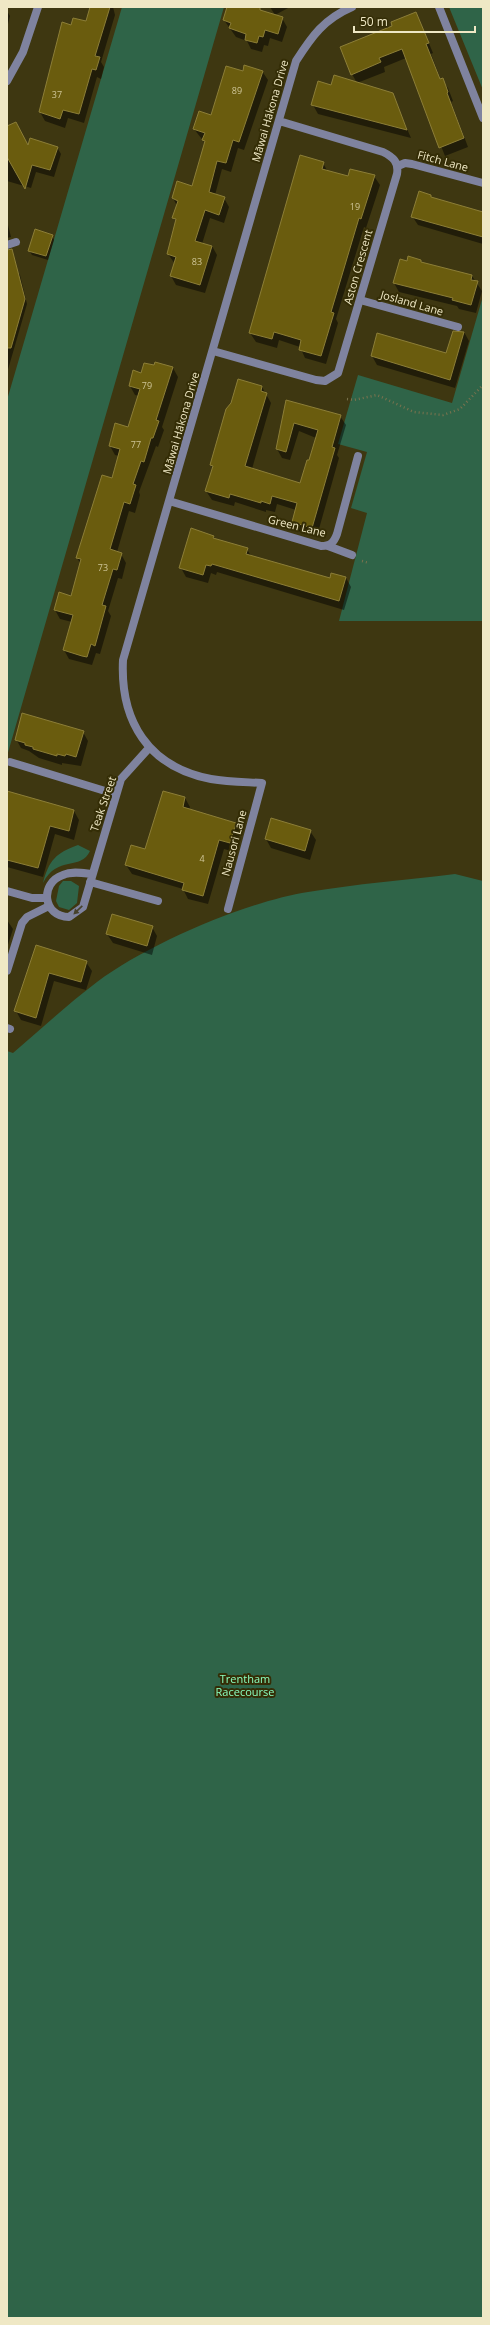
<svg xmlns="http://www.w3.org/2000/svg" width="490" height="2325" viewBox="0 0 490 2325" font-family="'Open Sans',sans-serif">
<rect width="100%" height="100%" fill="#3e3711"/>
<path fill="#2f6448" d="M122,7h102l-217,749v-356z
M449,7h34v83z
M483,296v325h-144l28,-108 -16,-5 16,-56 -29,-8 20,-69 94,28z
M78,845l12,6c-9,20 -33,4 -47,32 6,-23 13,-30 35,-38z
M455,874l28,7v1437h-476v-1267l6,2c28,-24 55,-49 84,-71 51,-38 148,-80 211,-90 48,-8 98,-12 147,-18z
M63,881h8l8,5 -2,17 -8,7 -10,-3 -3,-6 3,-15z"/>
<path fill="#0007" d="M91,7h22l2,8 -14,47 3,5 -3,12 -4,-2 -13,46 -16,-5 -3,10 -20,-7 -5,-9 32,-85 15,-4z
M228,7h23l31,11 5,9 -5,15 -12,-4 -2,8 -4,-1 -2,7 -11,-3 -4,-8 -11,-4 -12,-17z
M270,7h20l-15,8z
M7,11l3,5 -3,12z
M420,22l13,31 -2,1 10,26 7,8 5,13 -2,1 17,45 -23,9 -39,-98 -22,9 1,5 -28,11 35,11 19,44 -93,-24 -5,-9 19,-19 25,-3 -5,-9z
M262,71l6,9 -24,70 -6,-2 -7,24 -9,-3 -7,26 9,3 5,9 -5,16 -14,-5 -8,26 10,2 5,9 -12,38 -29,-8 -5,-9 4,-12 -7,-10 8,-31 -2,-6 3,-11 -4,-8 20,-11 12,-44 -11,-14 18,-13 31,-44z
M7,128l22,19h28l4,7 -7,23 -18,-5 -5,16 -24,-7z
M323,163l5,9 21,5 25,-1 6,9 -14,43 -2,-1 -28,92 2,4 -12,41 -21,-6 -5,-11 -21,-7 -2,8 -21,-6 -6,-9z
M431,196l1,2 51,15v31l-65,-19 -6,-9z
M7,221l4,16 -4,1z
M52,235l2,5 -6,20 -16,-5 -3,-5z
M421,261l1,2 50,13 10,15 -6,22 -17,-4 -2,-3 -58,-14 -5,-9 14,-21z
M7,268l10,3 3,4 7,29 -20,69z
M464,332l5,9 -14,47 -78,-23 -5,-9 6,-21 68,20z
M156,363l17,5 5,9 -16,50 2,3 -6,17 -2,-1 -17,46 1,3 -5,18 -6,-2 -12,41 4,2 5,9 -4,16 -4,-1 -10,33 3,5 -11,38 -4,-1 -4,12 -23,-6 -5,-9 8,-28 -12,-3 -5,-9 16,-13 10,-33 -4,-6 35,-79 7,-23 -4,-1 -5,-9 19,-18 10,-32 -4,-1 -5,-9 11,-12 14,-7z
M262,387l9,16 -19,66 49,15 9,-23 6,-23 -17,-7 -9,29 -8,-2 -5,-9 10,-48 53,15 6,9 -9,30 2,3 -22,78 -19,-5 -5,-9 3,-12 -19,-6 -2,8 -9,-2v2l-31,-10 -1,4 -22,-6 -6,-9 7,-22 -2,-4z
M213,536l3,4 31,9 4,7 80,23 1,-5 14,4 5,9 -7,23 -127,-38 -1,3 -5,-2 -3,10 -22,-6 -5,-9z
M83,732l5,9 -7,25 -19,-3v2l-23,-7 -10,-7 -8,-3 -5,-9z
M7,792l67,19 5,9 -5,20 -19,-6 -12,43 -36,-10z
M164,792l21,6 5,9 -1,3 46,13 5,9 -5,20 -11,-3 -16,55 -20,-5 -5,-10 -51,-15 -6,-9 20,-15z
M310,831l6,9 -6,20 -39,-12 -5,-9z
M7,920l6,9 -6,19z
M152,927l5,9 -5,19 -39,-12 -6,-9z
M37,946l49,16 6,9 -6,19 -32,-9 -13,45 -20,-6 -5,-9z"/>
<path fill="#6a5c0e" stroke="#8c7e37" d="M90,7h20l-15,49 5,1 -4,13 -4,-1 -13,45 -16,-4 -3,9 -21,-7 23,-90 9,3 2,-7 13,3z
M227,7h33v3l23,7 -5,17 -13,-4 -2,7 -4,-1 -2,7 -12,-3 1,-6 -17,-6 2,-5 -8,-3z
M416,12l13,31 -3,1 14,35 3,-1 5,14 -1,1 17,45 -25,10 -37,-99 -23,9 2,4 -30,13 -11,-28 52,-21 -1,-4z
M244,65l19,6 -24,71 -6,-2 -7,23 -9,-2 -8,31 16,5 -6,18 -14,-5 -10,31 17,5 -12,39 -30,-9 6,-19 -9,-3 9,-35 -4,-1 6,-17 -6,-3 5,-17 15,5 13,-45 -3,-1 3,-7 -12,-4 6,-18 12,4 15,-49 17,5z
M334,75l59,18 14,37 -96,-25 7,-24 13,4z
M16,122l12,23 2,-7 28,9 -8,23 -18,-5 -7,24 -18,-32v-31z
M300,155l24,7 -2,7 26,7 2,-7 25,6 -14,44 -2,-1 -28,94 3,1 -13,43 -22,-6 2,-10 -27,-8 -2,7 -23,-6z
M419,191l12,4v2l52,15v25l-72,-20z
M35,229l18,6 -7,21 -18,-5z
M12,249l13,50 -14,49h-4v-98z
M408,256l13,4v2l51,13 -1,5 7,1 -7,24 -19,-5 1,-2 -60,-15 7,-24 7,2z
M453,331l11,1 -14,48 -79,-24 6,-23 69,20z
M155,362l18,5 -17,53 3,1 -6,17h-2l-7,24 -3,-1 -8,23 3,1 -6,19 -6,-2 -14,47 12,4 -5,17 -4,-1 -11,36 4,1 -11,40 -4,-2 -4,13 -5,-1 -19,-6 10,-35 -19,-5 5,-18 12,4 10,-37 -5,-1 26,-83 10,3 8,-29 -11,-3 6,-23 13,4 12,-38 -11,-3 4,-16 8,3 3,-10 10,2z
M238,379l24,7 -1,5 6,2 -22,73 55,17 7,-23h2l9,-30 -24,-7 -8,29 -10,-3 10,-49 55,15 -9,32 3,1 -23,80 -20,-6 5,-19 -25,-7 -2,8 -9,-3v2l-31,-9 -1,4 -24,-7 8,-25 -3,-1 16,-56 5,-6z
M191,528l23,8 -1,2 35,10 -2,6 84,24 1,-5 15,4 -7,24 -127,-37 -1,2 -5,-1 -3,10 -24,-7z
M22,713l62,18 -8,26 -10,-3 -1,2 -8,-2v2l-24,-7v-2l-8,-2v-2l-10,-3z
M7,791l67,19 -5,21 -19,-5 -12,42 -31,-8z
M163,791l22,6 -2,10 53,16 -6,20 -11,-3 -16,56 -21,-6 2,-7 -59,-18 6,-20 14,4z
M271,818l40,12 -6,21 -40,-12z
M112,914l41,12 -6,20 -41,-12z
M36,945l51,16 -6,21 -32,-9 -13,45 -22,-7z"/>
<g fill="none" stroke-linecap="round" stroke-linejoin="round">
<path stroke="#7a734e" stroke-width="2.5" stroke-dasharray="1 3" stroke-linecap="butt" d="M347,399l7,1 23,-5 37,17 29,3 17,-6 23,-24
M362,561l7,2"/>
<path stroke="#7f839f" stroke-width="8" d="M7,245l9,-3
M328,546l24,9
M7,1028l3,1"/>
<path stroke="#7f839f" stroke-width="8" d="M439,7l44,111
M7,81l16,-29 15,-45
M398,166l7,-3 7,1 71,19
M360,300l98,27
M213,351l103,29 9,1 13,-8 59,-199c2,-12 -4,-17 -14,-22l-104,-31
M169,501l152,45c10,0 13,-4 16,-12l21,-78
M10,762l105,32
M91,874c-9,-1 -19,-3 -28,1 -24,8 -20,42 6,42l14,-10 38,-128 28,-31
M90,882l68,19
M7,891l25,7h15
M228,909l34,-126c-17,-1 -34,-1 -51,-4 -63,-12 -91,-58 -88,-119l173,-599c16,-25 28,-42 56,-54
M7,971l15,-48 5,-6 22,-11"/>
</g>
<defs><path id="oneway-solid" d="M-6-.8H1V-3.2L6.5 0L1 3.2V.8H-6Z"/></defs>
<use fill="#47422c" href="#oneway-solid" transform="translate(78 910) rotate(136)"/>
<g text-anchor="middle" stroke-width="4" stroke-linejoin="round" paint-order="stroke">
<g font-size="9" fill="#cec597">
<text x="237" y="94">89</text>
<text x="57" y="98">37</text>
<text x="355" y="210">19</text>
<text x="197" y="265">83</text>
<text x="147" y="389">79</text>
<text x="136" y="448">77</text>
<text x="103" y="571">73</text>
<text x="202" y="862">4</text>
</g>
<g font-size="11" fill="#efe8c5" stroke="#342d06">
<text transform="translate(270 111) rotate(-74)" y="4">Māwai Hākona Drive</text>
<text transform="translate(443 161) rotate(15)" y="4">Fitch Lane</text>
<text transform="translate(358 267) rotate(-74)" y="4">Aston Crescent</text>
<text transform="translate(412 303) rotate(16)" y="4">Josland Lane</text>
<text transform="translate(181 423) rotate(-74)" y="4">Māwai Hākona Drive</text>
<text transform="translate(297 526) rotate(14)" y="4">Green Lane</text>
<text transform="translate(103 804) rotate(-71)" y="4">Teak Street</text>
<text transform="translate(234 843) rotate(-75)" y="4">Nausori Lane</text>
</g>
<g font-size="11" fill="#8afebf" stroke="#342d06">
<text x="245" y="1683">Trentham<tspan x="245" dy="13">Racecourse</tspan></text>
</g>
</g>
<rect width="490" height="2325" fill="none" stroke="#efe8c5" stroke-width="16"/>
<path d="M354 26v6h121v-6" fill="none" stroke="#efe8c5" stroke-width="2"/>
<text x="360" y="26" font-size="12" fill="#efe8c5" stroke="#342d06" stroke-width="3" paint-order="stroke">50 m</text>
</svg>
